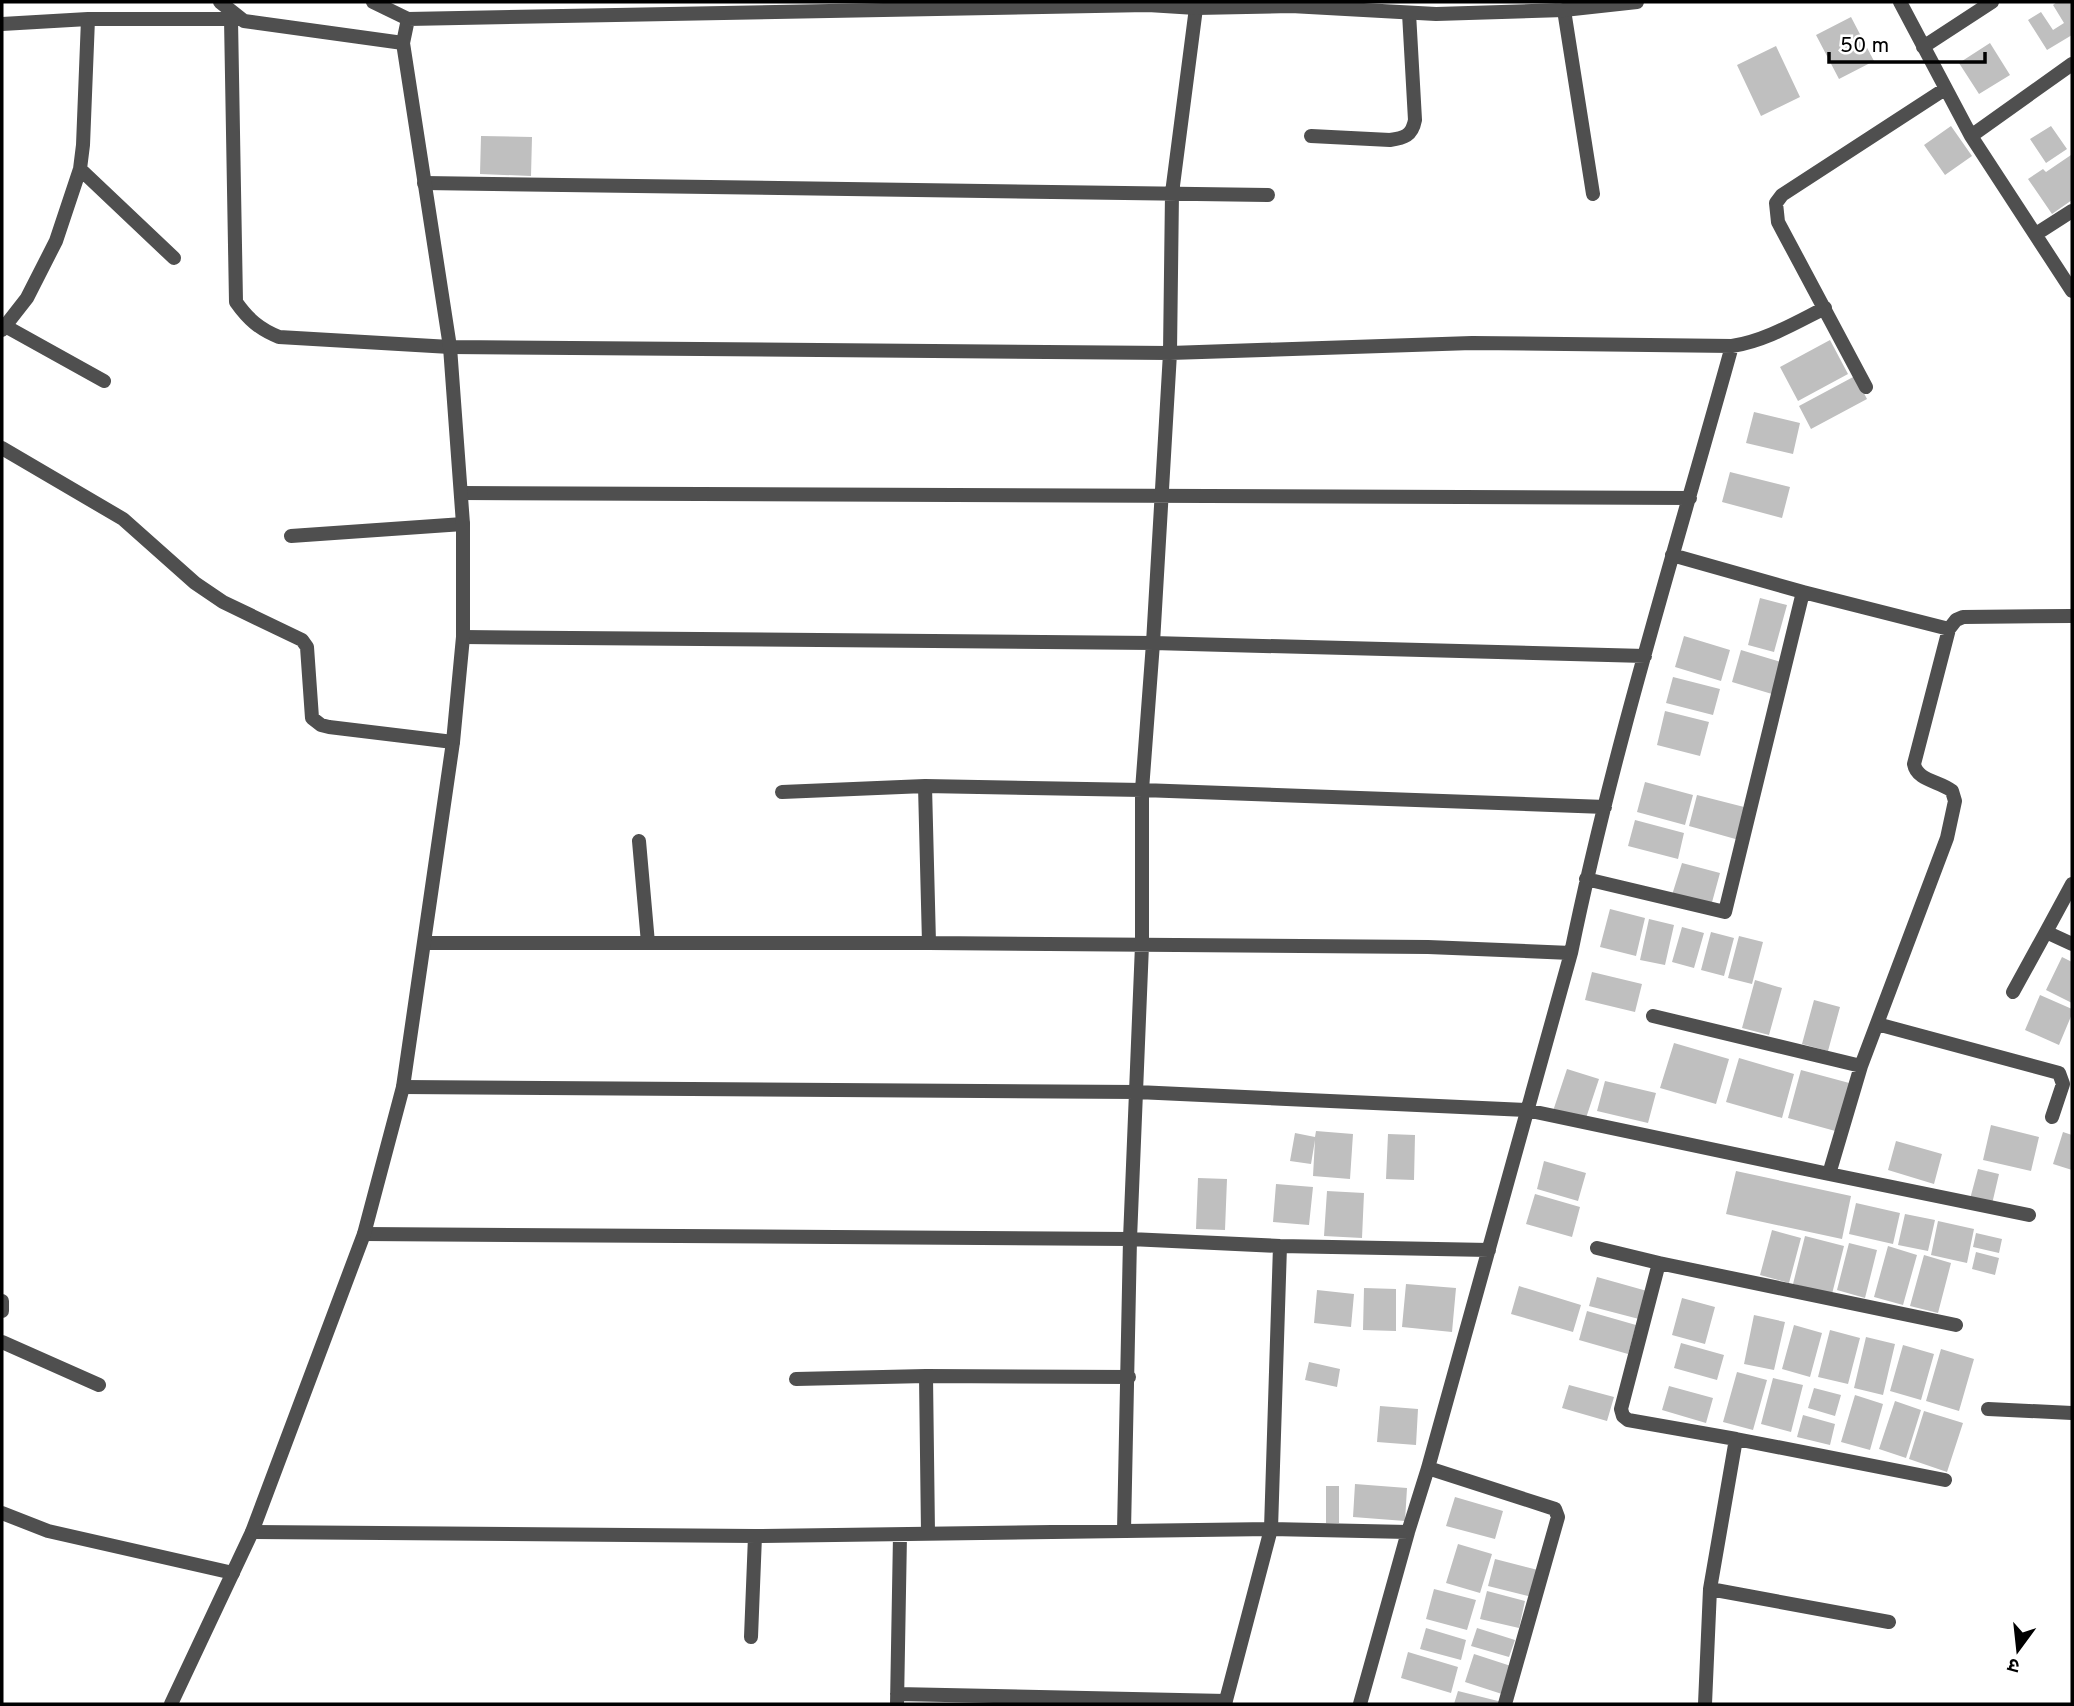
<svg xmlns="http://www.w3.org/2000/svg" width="2074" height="1706" viewBox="0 0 2074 1706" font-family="Overpass,'Noto Sans Devanagari',sans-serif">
<rect width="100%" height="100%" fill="#fff"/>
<path fill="#bfbfbf" d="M2057,2l15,1v32l-25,15 -19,-30 13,-8 12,18 11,-7 -11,-18z
M1851,17l23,44 -35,18 -23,-44z
M1990,43l20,32 -31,19 -20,-31z
M1776,46l24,51 -39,19 -24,-51z
M1951,126l21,30 -27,19 -21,-30z
M2051,126l16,23 -21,14 -16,-24z
M481,136l51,1 -1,39 -51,-2z
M2071,155l1,45 -20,14 -24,-35 15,-10 3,3z
M1830,340l18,34 -50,27 -18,-34z
M1855,376l12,23 -56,30 -12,-23z
M1754,412l46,11 -7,31 -47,-11z
M1730,472l60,15 -8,31 -60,-16z
M1760,598l27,7 -13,47 -26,-7z
M1684,636l46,14 -9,31 -46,-14z
M1741,650l40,12 -9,32 -40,-12z
M1673,677l47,12 -7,26 -47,-12z
M1665,711l44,11 -9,34 -43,-11z
M1645,782l48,13 -8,30 -48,-13z
M1697,795l51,13 -9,32 -50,-14z
M1635,820l49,13 -6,26 -50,-13z
M1682,863l38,10 -9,33 -39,-11z
M1610,909l35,9 -9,38 -36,-9z
M1649,919l25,6 -9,40 -25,-5z
M1682,927l22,6 -10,35 -22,-6z
M1711,932l23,6 -10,38 -23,-6z
M1739,936l24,6 -11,42 -24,-6z
M2062,957l10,5v41l-26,-13z
M1592,972l50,12 -7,28 -50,-12z
M1755,980l27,8 -13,47 -27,-7z
M2040,995l32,14v5l-13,31 -34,-15z
M1814,1000l26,7 -12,44 -26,-7z
M1674,1043l55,16 -13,45 -56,-16z
M1739,1058l55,16 -12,44 -56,-16z
M1567,1069l32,10 -14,42 -32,-10z
M1801,1070l52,14 -14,48 -51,-14z
M1605,1081l51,12 -8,30 -51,-12z
M1991,1125l48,12 -8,34 -48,-11z
M1316,1131l37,3 -3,45 -37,-3 2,-36 -4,24 -21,-3 5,-28 20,4z
M2063,1132l9,3v35l-19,-6z
M1388,1134l27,1 -1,45 -28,-1z
M1896,1141l46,13 -8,30 -46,-14z
M1544,1161l42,12 -8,28 -41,-12z
M1978,1169l21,5 -7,30 -22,-5z
M1736,1171l115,25 -9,43 -116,-25z
M1198,1178l29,1 -2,51 -29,-1z
M1276,1184l37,3 -4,38 -36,-3z
M1327,1191l37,2 -2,45 -38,-2z
M1535,1194l45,13 -8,30 -46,-13z
M1856,1203l44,10 -7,31 -44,-10z
M1905,1214l30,6 -7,31 -30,-6z
M1938,1221l36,8 -7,34 -36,-8z
M1772,1230l29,8 -12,45 -29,-8z
M1976,1233l26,6 -3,14 -26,-6z
M1805,1236l39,10 -12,48 -39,-10z
M1849,1243l28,7 -12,48 -28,-8z
M1888,1246l29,9 -14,50 -29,-8z
M1976,1252l23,6 -4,17 -23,-6z
M1924,1255l27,8 -13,50 -28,-7z
M1597,1277l50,14 -8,28 -50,-13z
M1406,1284l50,4 -4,44 -50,-5z
M1519,1286l62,19 -8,27 -62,-18z
M1364,1288l32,1v42l-33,-1z
M1317,1290l37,4 -3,33 -37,-4z
M1682,1298l33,9 -10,37 -33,-9z
M1587,1311l49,14 -8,29 -49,-14z
M1754,1315l31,7 -11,48 -30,-6z
M1794,1325l28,8 -12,44 -28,-8z
M1830,1330l30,8 -12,46 -30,-7z
M1866,1337l29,7 -12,51 -29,-7z
M1681,1343l43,12 -7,25 -43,-12z
M1903,1345l31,9 -13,46 -31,-9z
M1941,1349l33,10 -15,52 -33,-10z
M1309,1362l31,7 -3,18 -32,-7z
M1737,1372l30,8 -14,50 -30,-8z
M1773,1378l30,7 -12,47 -30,-8z
M1569,1385l45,12 -7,24 -45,-13z
M1669,1386l44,12 -7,25 -44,-13z
M1814,1388l27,7 -6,21 -27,-8z
M1855,1395l28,9 -13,46 -29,-8z
M1895,1401l26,9 -15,48 -27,-9z
M1380,1406l38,3 -2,36 -39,-3z
M1924,1411l39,12 -16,49 -38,-13z
M1803,1415l32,9 -5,21 -33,-8z
M1355,1484l52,4 -2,33 -52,-4z
M1326,1486h13v37h-13z
M1455,1497l48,14 -8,28 -49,-13z
M1458,1544l34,10 -12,39 -34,-10z
M1495,1559l43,11 -6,27 -44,-11z
M1434,1589l42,11 -9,30 -41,-11z
M1487,1591l38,10 -6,27 -39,-9z
M1426,1628l40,12 -5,20 -41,-11z
M1477,1628l38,12 -6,17 -38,-11z
M1408,1652l50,15 -7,26 -50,-15z
M1474,1654l40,13 -9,28 -40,-13z
M1458,1691l48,12v1h-52z"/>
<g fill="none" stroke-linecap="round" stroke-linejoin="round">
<path stroke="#4f4f4f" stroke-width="14" d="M220,2l24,19 159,22
M373,2l35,17
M1900,2l71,134 101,155
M1564,10l29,184
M231,19l5,283c12,17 23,27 43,35l171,10 720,6 302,-10 260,3c33,-5 63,-23 93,-38
M2,24l86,-5h150
M1923,47l69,-45
M1311,136l79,4c14,-2 22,-4 25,-20l-6,-107
M1971,136l101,-72
M80,169l94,89
M424,183l844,12
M2036,234l36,-23
M5,326l99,55
M2,330l25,-32 29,-57 24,-72 3,-24 5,-126
M1866,387l-88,-165 -2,-19 6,-8 163,-106
M2,448l121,71 72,64 28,19 79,38 5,7 5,71 9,7 8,2 124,15
M461,493l1229,5
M291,536l172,-12
M1803,592l146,37
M463,637l690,6 492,13
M925,786l4,157
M782,792l143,-6 217,4 463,17
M639,841l9,102
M1586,879l139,33 78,-320 -131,-37
M2072,884l-26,48 26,12
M425,943h504l499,4 143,6
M2013,992l33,-60
M1653,1016l208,50
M1877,1024l182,49 4,11 -11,33
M403,1087l734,5 389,18 303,64
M2029,1215l-200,-41 32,-108 86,-228 8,-37 -3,-10c-12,-10 -35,-10 -38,-27l35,-135 7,-9 7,-3 109,-1
M364,1234l766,5 150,7 209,4
M1597,1248l62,15 -38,146 2,7 5,4 108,19
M1659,1263l297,62
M2,1301v10
M2,1342l97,43
M926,1376l203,1
M796,1379l130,-3 2,157
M1988,1409l84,4
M1428,1468l127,41 3,8 -53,187
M2,1513l46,18 185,42
M1124,1531l6,-292 12,-294v-155l11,-147 17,-290 2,-160 24,-185
M252,1532l503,4 516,-7 137,3
M1710,1589l179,33
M751,1637l4,-101
M897,1694l329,7
M897,1704l3,-169
M1225,1704l46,-175 9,-283
M1360,1704l48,-172 20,-64 143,-515c42,-205 105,-405 161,-607
M1705,1704l5,-115 26,-150 209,41"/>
<path stroke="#4f4f4f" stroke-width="14" d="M171,1704l81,-172 112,-298 39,-147 50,-345 10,-105v-113l-13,-177 -47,-304 5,-24 740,-14 48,3 95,-2 145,8 128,-4 73,-8"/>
</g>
<rect width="2074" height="1706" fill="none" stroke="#000000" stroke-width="7"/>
<g transform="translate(2018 1650) rotate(195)" stroke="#ffffff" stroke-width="5" paint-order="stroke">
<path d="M0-5L12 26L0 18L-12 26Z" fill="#000000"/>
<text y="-10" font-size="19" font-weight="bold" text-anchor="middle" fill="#000000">उ</text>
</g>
<path d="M1829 52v10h156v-10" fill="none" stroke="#000000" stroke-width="3.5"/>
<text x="1840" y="52" font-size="21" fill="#000000" stroke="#ffffff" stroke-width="5" paint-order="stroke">50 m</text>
</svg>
